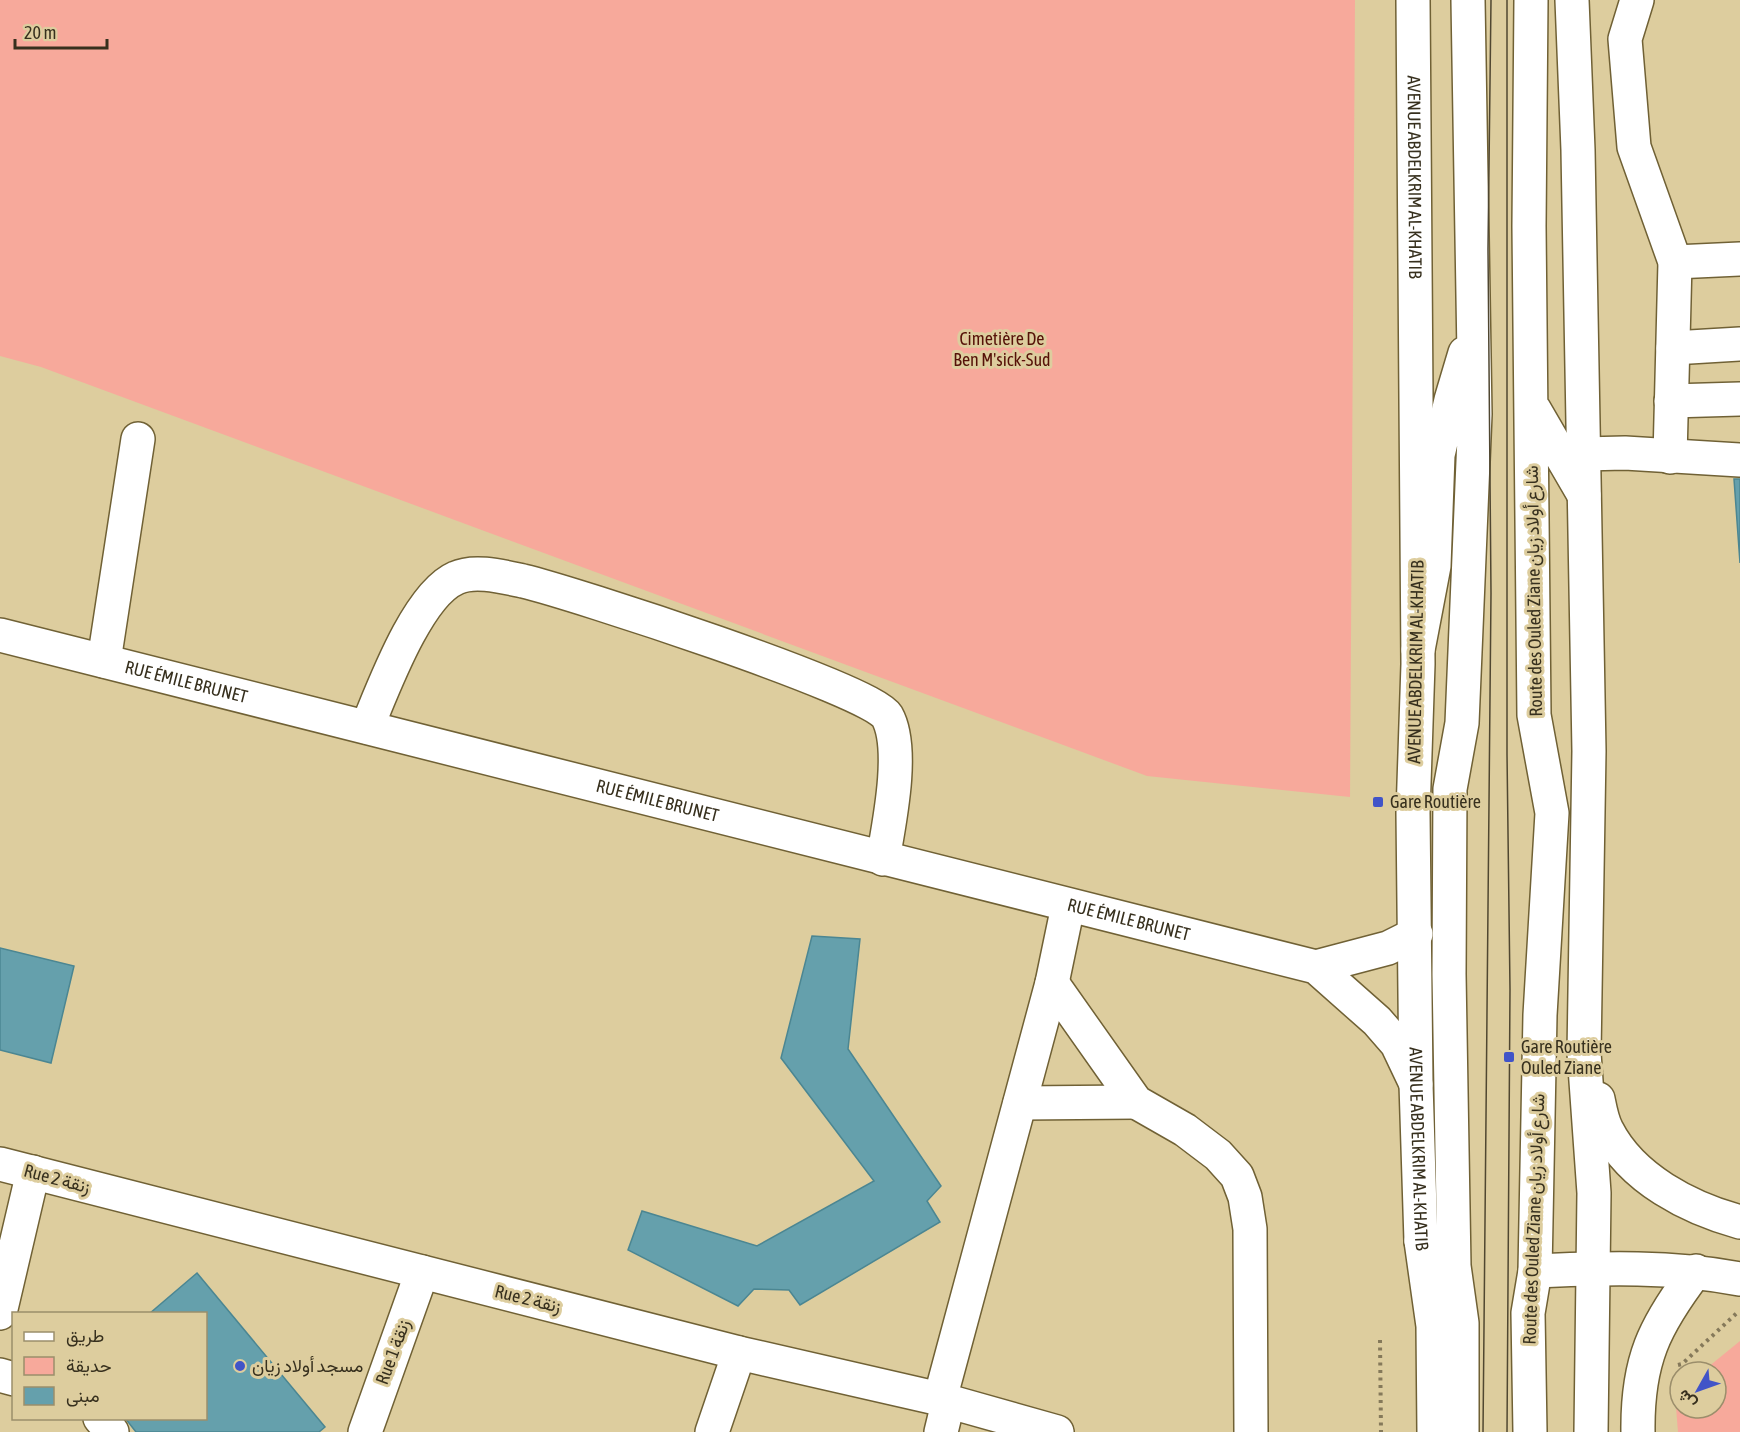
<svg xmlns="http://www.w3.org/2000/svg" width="1740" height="1432" viewBox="0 0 1740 1432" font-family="'Asap Condensed',Vazirmatn,sans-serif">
<rect width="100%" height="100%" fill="#ddcd9e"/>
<path fill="#f7a99b" d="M0,0h1355l-5,797 -203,-21 -1106,-409 -41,-11z
M1740,1341v91h-62l-3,-37 5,-4v17h36v-36h-14z"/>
<path fill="#65a0ac" stroke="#4b8692" stroke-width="1.5" d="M1734,479h6v84z
M812,936l48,3 -12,110 93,137 -14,15 13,21 -140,83 -11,-15 -35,-1 -16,17 -110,-56 14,-39 115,35 117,-65 -93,-123z
M0,948l74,18 -23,97 -51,-13z
M197,1273l128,154 -6,5h-183l-11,-14h81v-104h-57z"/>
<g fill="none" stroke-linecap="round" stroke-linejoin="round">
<g stroke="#706135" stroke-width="36">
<g id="minor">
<path id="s1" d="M1413,0l5,664 -5,149 3,271 5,157 12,85 1,106"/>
<path d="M1572,0l6,150 11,601 -5,302 10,140 -3,239"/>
<path d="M1637,0l-12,39 9,108 41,115 -5,195"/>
<path d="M1675,262l65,-3"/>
<path d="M1673,348l67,-4"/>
<path d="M1671,401l69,-2"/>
<path d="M1583,454l42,-1 115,7"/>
<path id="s2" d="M0,635l1316,332 61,54 20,23 19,40"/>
<path d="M104,661l34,-222"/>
<path d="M367,727c16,-38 50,-132 89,-149 19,-9 48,-1 67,3 47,11 347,108 364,135 18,32 2,108 -4,143"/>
<path d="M1316,967l72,-19 28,-14"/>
<path d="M1052,983l84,119 49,28 33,25 19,21 8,21 5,32 1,203"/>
<path d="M1598,1099c2,10 4,22 9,31 25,49 82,78 133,92"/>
<path d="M1020,1103l116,-1"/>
<path d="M0,1164l739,189 201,46 117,33"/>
<path d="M1535,1271c69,-3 137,-5 205,8"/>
<path d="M0,1313l33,-141"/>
<path d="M0,1375l14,4"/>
<path d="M940,1399l112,-416 16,-77"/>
<path d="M100,1418l12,14"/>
<path d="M365,1432l57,-160"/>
<path d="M712,1432l27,-79"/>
<path d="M941,1432l7,-29"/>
<path d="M1638,1432c-1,-71 16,-106 58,-161"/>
</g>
</g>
<g stroke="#706135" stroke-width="36">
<path id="highway" d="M1534,409l50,86
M1418,650l16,-84 4,-111 13,-55 14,-47
M1421,1241l33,25
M1462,1432v-109l-8,-57 -5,-292 1,-185 12,-66 13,-309 -7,-414
M1530,1432l-2,-119 7,-42 5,-256 12,-202 -18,-98 -5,-489 2,-226"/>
</g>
<path stroke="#85795a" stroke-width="4" stroke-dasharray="3 4.5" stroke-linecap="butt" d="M1380,1340l1,92
M1678,1365l4,-1 57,-53"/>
<use href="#minor" stroke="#fff" stroke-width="33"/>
<use href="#highway" stroke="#fff" stroke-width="33"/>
<path stroke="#504731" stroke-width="1.5" d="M1507,0v754l3,235 -3,443
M1483,1432l8,-839 -3,-344 3,-249"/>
</g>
<g fill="#4154c8" stroke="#ddcd9e" stroke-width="2">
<rect x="1372" y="796" width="12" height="12" rx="3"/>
<rect x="1503" y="1051" width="12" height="12" rx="3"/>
<circle cx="240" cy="1366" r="6"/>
</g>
<g text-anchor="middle" stroke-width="6" stroke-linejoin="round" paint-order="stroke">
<g font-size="18" fill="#37301e" stroke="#ddcd9e">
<text dy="6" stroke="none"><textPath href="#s1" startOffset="177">AVENUE ABDELKRIM AL-KHATIB</textPath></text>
<text transform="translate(1534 591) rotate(-91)" y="6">Route des Ouled Ziane شارع أولاد زيان</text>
<text transform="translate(1416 662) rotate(-89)" y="6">AVENUE ABDELKRIM AL-KHATIB</text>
<text dy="6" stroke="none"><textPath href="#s2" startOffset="192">RUE ÉMILE BRUNET</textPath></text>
<text dy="6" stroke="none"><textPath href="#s2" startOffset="678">RUE ÉMILE BRUNET</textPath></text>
<text dy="6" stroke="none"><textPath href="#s2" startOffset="1164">RUE ÉMILE BRUNET</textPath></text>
<text dy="6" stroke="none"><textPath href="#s1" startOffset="1149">AVENUE ABDELKRIM AL-KHATIB</textPath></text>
<text transform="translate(57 1179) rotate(15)" y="6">Rue 2 زنقة</text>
<text transform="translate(1534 1219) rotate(-88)" y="6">Route des Ouled Ziane شارع أولاد زيان</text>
<text transform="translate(528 1299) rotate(14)" y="6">Rue 2 زنقة</text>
<text transform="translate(393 1352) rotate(-70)" y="6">Rue 1 زنقة</text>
</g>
<g font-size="18" fill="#561108" stroke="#ddcd9e">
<text x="1002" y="345">Cimetière De<tspan x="1002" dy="21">Ben M'sick-Sud</tspan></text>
</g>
<g font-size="18" fill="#37301e" stroke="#ddcd9e" text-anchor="start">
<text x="1390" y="808">Gare Routière</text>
<text x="1521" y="1053">Gare Routière<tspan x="1521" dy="21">Ouled Ziane</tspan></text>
<text x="252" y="1372">مسجد أولاد زيان</text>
</g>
</g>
<rect x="12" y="1312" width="195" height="108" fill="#ddcd9e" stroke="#9b8e6b" stroke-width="1.5"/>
<rect x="24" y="1332" width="30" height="9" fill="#ffffff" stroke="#9b8e6b" stroke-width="1.5"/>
<text x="66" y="1342" font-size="18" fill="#37301e">طريق</text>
<rect x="24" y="1357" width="30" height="18" fill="#f7a99b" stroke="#9b8e6b" stroke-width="1.5"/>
<text x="66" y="1372" font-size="18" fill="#37301e">حديقة</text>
<rect x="24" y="1387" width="30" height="18" fill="#65a0ac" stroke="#9b8e6b" stroke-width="1.5"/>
<text x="66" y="1402" font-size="18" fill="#37301e">مبنى</text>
<g transform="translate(1698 1390) rotate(230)"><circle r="28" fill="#ddcd9e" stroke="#9b8e6b" stroke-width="1.5"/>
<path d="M0-4.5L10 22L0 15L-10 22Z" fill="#4154c8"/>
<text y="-9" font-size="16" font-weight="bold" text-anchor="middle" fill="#37301e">ش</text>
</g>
<path d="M15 39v9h92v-9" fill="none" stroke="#37301e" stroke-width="3"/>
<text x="24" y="39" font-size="18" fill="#37301e" stroke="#ddcd9e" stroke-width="4.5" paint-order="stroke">20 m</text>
</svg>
